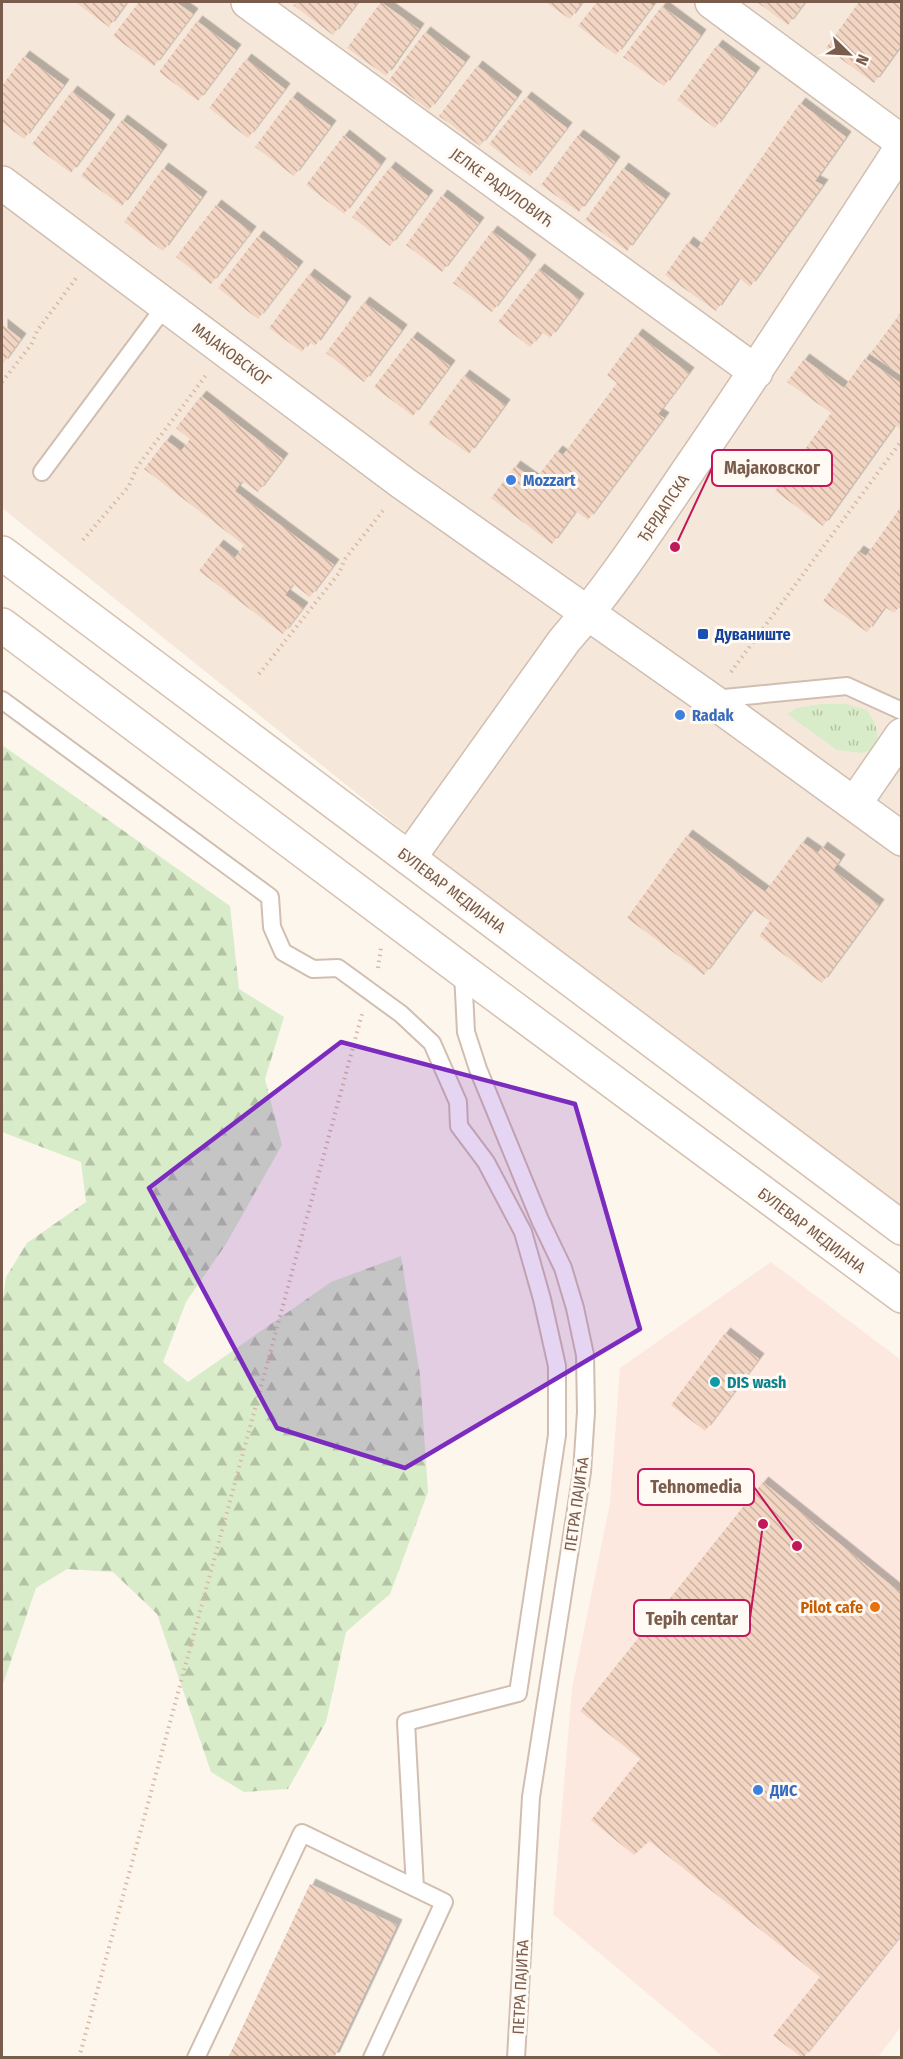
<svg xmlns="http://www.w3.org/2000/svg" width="903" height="2059" viewBox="0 0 903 2059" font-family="'Fira Sans Condensed',sans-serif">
<defs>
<pattern id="grass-tufts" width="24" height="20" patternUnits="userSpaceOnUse" patternTransform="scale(1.5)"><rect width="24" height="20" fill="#d8ecc9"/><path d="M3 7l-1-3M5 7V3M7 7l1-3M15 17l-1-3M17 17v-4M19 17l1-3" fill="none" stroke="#b4c2a5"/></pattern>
<pattern id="forest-firs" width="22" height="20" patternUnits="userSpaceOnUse" patternTransform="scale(1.5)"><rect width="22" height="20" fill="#d8ecc9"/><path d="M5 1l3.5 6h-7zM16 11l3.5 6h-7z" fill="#b4c2a5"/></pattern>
<pattern id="building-back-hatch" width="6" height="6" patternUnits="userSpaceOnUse" patternTransform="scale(1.5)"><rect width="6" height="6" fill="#f3d5c3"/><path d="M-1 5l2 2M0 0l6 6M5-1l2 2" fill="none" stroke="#cab0a1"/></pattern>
<filter id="shadow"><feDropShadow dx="5.5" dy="-5.5" stdDeviation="0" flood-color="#0004"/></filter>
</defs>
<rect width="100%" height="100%" fill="#fdf6ec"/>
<path fill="#f5e8da" d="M2,2h899v1212l-265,-196 -634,-510z"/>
<path fill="#fde8e0" d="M771,1262l130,98v667l-23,30h-155l-170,-143 19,-225 38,-186 10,-135z"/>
<path fill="url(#grass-tufts)" d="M822,704h23l22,6c9,15 14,22 7,39l-12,4 -25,-3 -50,-36 9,-6z"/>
<path fill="url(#forest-firs)" d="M2,745l228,161 9,83 45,28 -19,62 17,66 -56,99 -40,58 -23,60 25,20 143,-100 70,-26 19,119 8,117 -38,102 -44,38 -20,90 -38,67 -44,3 -33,-20 -54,-158 -44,-42 -46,-3 -31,19 -34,99v-382l4,-28 21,-34 59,-41 -5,-40 -79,-30z"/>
<path fill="url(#building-back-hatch)" filter="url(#shadow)" d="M75,2h52l-18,25z
M139,2h37l17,12 -39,52 -41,-30z
M296,2h62l-25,33 -40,-30z
M381,2l38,27 -33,47 -39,-28z
M545,2h37l-12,17z
M597,2h51l5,3 -37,50 -38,-29z
M757,2h48l-17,23z
M859,2h43v42l-28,39 -48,-35z
M662,6l39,29 -37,51 -41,-29z
M197,21l39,29 -38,51 -39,-29z
M425,32l40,30 -36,48 -40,-30z
M717,45l38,28 -40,55 -38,-28z
M24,56l40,29 -40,54 -22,-17v-36z
M246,59l39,30 -37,49 -39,-30z
M477,66l40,31 -37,49 -41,-30z
M72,91l38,29 -39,53 -39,-29z
M292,97l39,29 -37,50 -39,-29z
M526,97l41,31 -37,48 -41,-32z
M800,103l46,34 -31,44 8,4 -73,102 -11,-9 -23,33 -51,-36 23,-33 9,7z
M122,120l40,30 -40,56 -41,-30z
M344,135l37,29 -37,50 -38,-29z
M578,135l37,27 -36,50 -38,-27z
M390,167l38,29 -38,50 -38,-29z
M163,168l39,29 -39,54 -39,-29z
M623,168l42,31 -38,52 -42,-31z
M442,195l37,28 -37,49 -36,-27z
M216,205l35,27 -40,52 -35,-27z
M492,231l39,29 -39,52 -39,-29z
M258,236l40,31 -40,52 -40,-31z
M539,269l40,30 -29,39 -8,-6 -12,15 -32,-25z
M309,274l37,28 -31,44 -6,-4 -7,10 -33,-24z
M364,302l38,28 -38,52 -38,-29z
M902,311v65l-32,-22z
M2,324l19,15 -19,26z
M637,334l52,39 -31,41 6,4 -76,102 -12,-9 -24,33 -61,-46 24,-32 20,14 22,-29 6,4 54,-72 -10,-8z
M412,337l38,29 -37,50 -39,-29z
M865,358l37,26v46l-7,-5 -72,101 -48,-35 56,-78 -44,-31 17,-23 40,29z
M464,375l41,30 -36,49 -41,-30z
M201,396l82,63 -25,33 -16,-11 -7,10 99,74 -24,32 -17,-13 -8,11 18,13 -20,26 -84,-63 19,-26 17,13 9,-13 -100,-76 22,-29 15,11 9,-12 -14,-11z
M902,505v98l-8,10 -9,-6 -18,25 -44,-31 35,-50 8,5z
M687,835l78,57 37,-50 16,11 4,-6 18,13 -7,10 46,35 -57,78 -63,-47 11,-15 -17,-12 -49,66 -77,-57z
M725,1333l34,26 -54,72 -34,-26z
M763,1482l139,112v340l-99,124 -30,-22 47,-59 -171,-136 -15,14 -43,-35 49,-61 -60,-48z
M310,1884l87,41 -63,133h-106z"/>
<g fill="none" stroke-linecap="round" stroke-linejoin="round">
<g stroke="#d1beb0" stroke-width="20">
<path id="lane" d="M42,472l124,-167
M714,699l133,-13 55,25
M2,700l268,197 2,30 11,25 30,17 25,-1 63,46 31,29 26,59 1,24 27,36 37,70 19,67 15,67v69l-39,258 -112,29 9,166
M463,972l3,60 12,37 62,151 23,48 12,40 10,47 1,57 -4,60 -51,325 -15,261
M196,2058l106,-225 142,69 -72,156"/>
</g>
<g stroke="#d1beb0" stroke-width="36">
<path id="street" d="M248,2l508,370
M712,2l190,140
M2,183l401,300 308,217 191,139
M855,803l47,-68
M409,858l155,-217c48,-55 87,-116 128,-176 72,-105 141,-212 210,-318"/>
</g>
<g stroke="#d6c0b0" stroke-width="36">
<path id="secondary" d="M2,553l900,675
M2,625l460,345 440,326"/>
</g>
<path stroke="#d9b8a5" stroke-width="4" stroke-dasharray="1.5 4.5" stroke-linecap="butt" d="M2,382l29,-37 6,-14 40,-54
M83,540l46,-54 8,-19 70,-93
M731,672l171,-232
M259,674l80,-101 6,-14 40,-51
M378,968l3,-20
M79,2058l283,-1044"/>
<use href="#lane" stroke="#fff" stroke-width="16"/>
<use href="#street" stroke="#fff" stroke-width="33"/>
<use href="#secondary" stroke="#fff" stroke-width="33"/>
</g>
<path fill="#7b2cbf" fill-opacity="0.2" stroke="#7b2cbf" stroke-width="4.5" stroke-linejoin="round" d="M341,1042l234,62 65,225 -235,139 -128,-40 -128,-240z"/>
<g fill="#3f7fe0" stroke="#fffaf3" stroke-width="2">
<circle cx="511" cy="480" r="6"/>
<circle cx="680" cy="715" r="6"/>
<circle cx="758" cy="1790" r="6"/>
</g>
<rect fill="#1a4fb4" stroke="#fffaf3" stroke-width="2" x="697" y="628" width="12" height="12" rx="3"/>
<circle fill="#0f9aa8" stroke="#fffaf3" stroke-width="2" cx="715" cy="1382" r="6"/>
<circle fill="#e8710a" stroke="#fffaf3" stroke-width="2" cx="875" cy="1607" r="6"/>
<g text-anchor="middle" stroke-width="6" stroke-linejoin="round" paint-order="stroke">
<g font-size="16" fill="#7a5c4d" stroke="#fffaf3">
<text transform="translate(502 187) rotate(36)" y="6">ЈЕЛКЕ РАДУЛОВИЋ</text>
<text transform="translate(232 354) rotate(37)" y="6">МАЈАКОВСКОГ</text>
<text transform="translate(663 508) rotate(-56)" y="6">ЂЕРДАПСКА</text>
<text transform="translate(452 890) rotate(37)" y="6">БУЛЕВАР МЕДИЈАНА</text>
<text transform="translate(812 1230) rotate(37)" y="6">БУЛЕВАР МЕДИЈАНА</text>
<text transform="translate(576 1504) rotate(-82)" y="6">ПЕТРА ПАЈИЋА</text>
<text transform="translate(520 1987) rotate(-87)" y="6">ПЕТРА ПАЈИЋА</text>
</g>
<g font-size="16" font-weight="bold" fill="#366cbe" stroke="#fffaf3" text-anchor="start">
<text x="523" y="486">Mozzart</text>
<text x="692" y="721">Radak</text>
<text x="770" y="1796">ДИС</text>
</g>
<g font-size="16" font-weight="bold" fill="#164399" stroke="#fffaf3" text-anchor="start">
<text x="715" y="640">Дуваниште</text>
</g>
<g font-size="16" font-weight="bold" fill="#0d838f" stroke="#fffaf3" text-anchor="start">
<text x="727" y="1388">DIS wash</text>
</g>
<g font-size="16" font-weight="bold" fill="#c56008" stroke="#fffaf3" text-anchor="end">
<text x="863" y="1613">Pilot cafe</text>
</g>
</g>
<path fill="none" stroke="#c2185b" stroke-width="2" d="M675 547L712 468M797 1546L754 1487M763 1524L750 1618"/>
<g fill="#c2185b" stroke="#fffaf3" stroke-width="2">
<circle cx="675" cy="547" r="6"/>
<circle cx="797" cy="1546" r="6"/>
<circle cx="763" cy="1524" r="6"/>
</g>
<g fill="#fffaf3" stroke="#c2185b" stroke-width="2">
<rect x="712" y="450" width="120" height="36" rx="6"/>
<rect x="638" y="1469" width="116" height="36" rx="6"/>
<rect x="634" y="1600" width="116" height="36" rx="6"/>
</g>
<g font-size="18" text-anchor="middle" font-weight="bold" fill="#7a5c4d">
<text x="772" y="474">Мајаковског</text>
<text x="696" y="1493">Tehnomedia</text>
<text x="692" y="1625">Tepih centar</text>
</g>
<rect width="903" height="2059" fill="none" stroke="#7a5c4d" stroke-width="6"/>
<g transform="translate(849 54) rotate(114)" stroke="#fffaf3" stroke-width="4.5" paint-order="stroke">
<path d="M0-4.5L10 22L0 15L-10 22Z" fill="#7a5c4d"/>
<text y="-9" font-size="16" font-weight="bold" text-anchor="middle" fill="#7a5c4d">N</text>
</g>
</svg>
